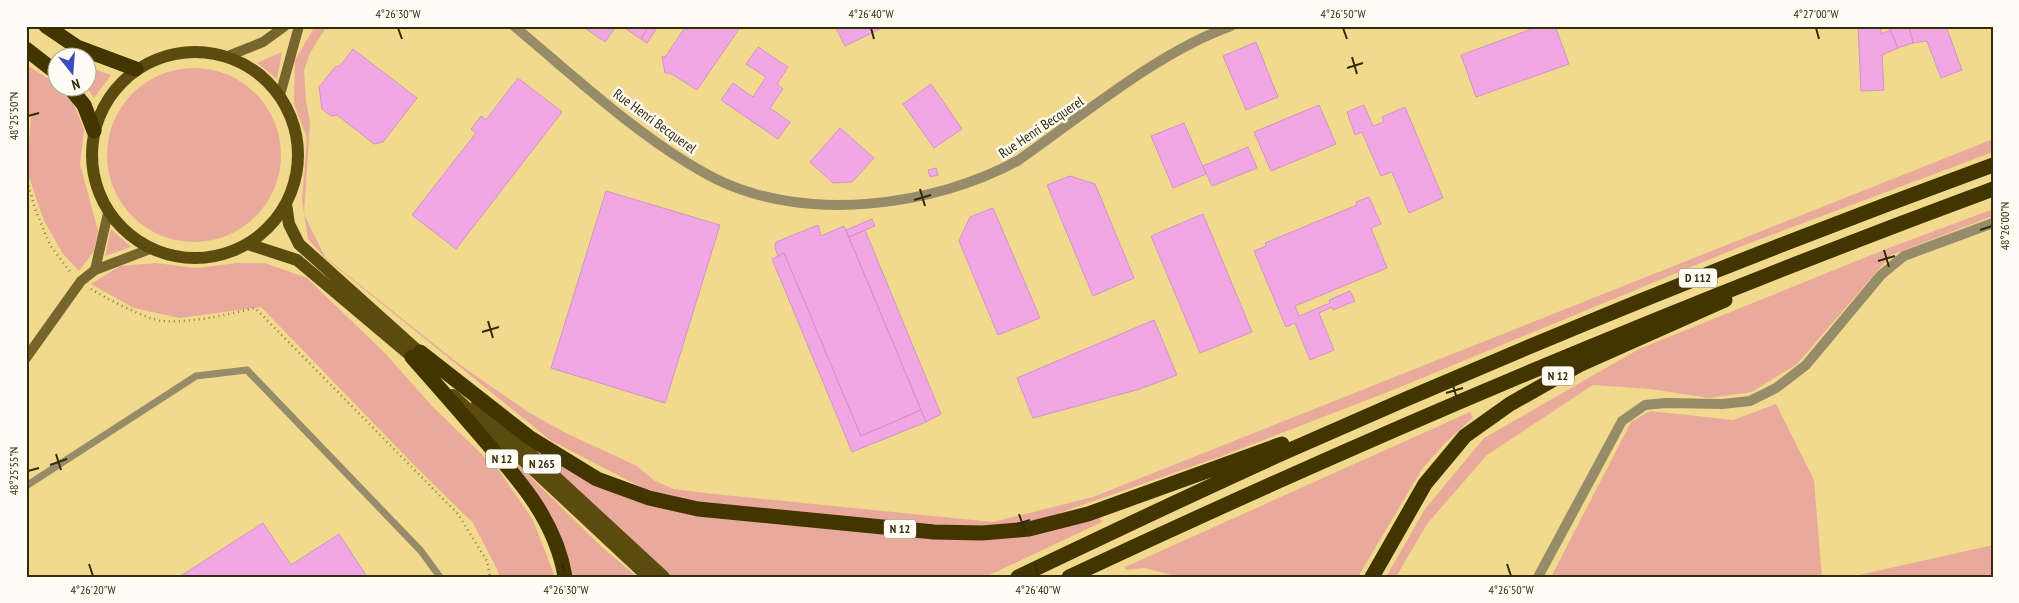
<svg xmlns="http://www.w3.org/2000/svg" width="2019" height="603" viewBox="0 0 2019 603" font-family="'PT Sans Narrow',sans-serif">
<rect width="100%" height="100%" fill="#f1da8e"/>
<path fill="#e9aa9b" d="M315,26h12l-17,27 -6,18 2,30 4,21 -6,92 21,43 134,107 69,48 38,21 71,33 18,15 19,8 40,5 279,28 100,-25 900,-358v13l-251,94 -349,144 -171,66 -191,67 -49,5 -57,-1 -189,-17 -80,-15 -106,-55 -226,-183 -16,-18 -6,-39 5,-62 -13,-34 1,-44z
M282,52l-5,27 -20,-16z
M28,66l26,16 20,23 10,24 -4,35 18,67 -4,20 -15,20 -16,-17 -19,-33 -15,-44 -1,-20 3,-42 -5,-4v-41z
M88,67l23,8 -17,23 -7,-10z
M107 155a87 87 0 1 1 174 0a87 87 0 1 1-174 0Z
M1993,209v7l-102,39 -94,109 -45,28 -43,6 -59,-9 -57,-4 -106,70 -60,69 -31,53h-10l39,-68 59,-71 155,-89 247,-100z
M111,229l20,18 -26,9z
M156,263l40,5 42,-5h27l42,15 79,76 45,51 69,67 33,48 22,57h-56l-1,-6 -25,-48 -56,-55 -156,-161 -81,11 -46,-10 -43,-24 29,-18z
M1776,404l38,76 8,97h-271l80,-155 19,-11 83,9z
M1470,412l3,6 -27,24 -24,27 -64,108h-179l-34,-9 -19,2 -1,-3z
M520,436l47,32 182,53 177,17 172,-23 4,7 -117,55h-314l-97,-86z
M500,447l102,100 35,30h-66z
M1993,545v32h-143z"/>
<path fill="#f1a7e3" stroke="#d294c6" d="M582,26h34l-11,16z
M622,26h27l-8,13z
M649,26h9l-11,17 -6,-4z
M686,26h55l-44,64 -27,-17h-5l-3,-16 4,-1z
M835,26h51l-41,20z
M1540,26h15l14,38 -93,33 -15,-42z
M1858,26h23v8l9,-4 8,18 -16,7 2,35 -23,1z
M1909,26h37l16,44 -21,8 -14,-37 -14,2z
M1909,26l4,17 -15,5 -9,-21z
M1256,42l22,55 -32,13 -23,-54z
M758,47l30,20 -11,17 6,5 -13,19 20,14 -12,17 -57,-39 12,-17 20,14 13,-20 -20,-13z
M353,49l64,49 -34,44 -9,2 -37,-29 -6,1 -9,-7 -3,-22 16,-20 5,-1z
M518,78l44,34 -106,137 -44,-34 64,-82 -5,-4 10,-13 5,4z
M931,84l31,45 -28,19 -31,-44z
M1319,105l17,39 -65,27 -17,-39z
M1364,105l9,21 11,-4 -2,-5 23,-10 38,91 -34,15 -17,-41 -11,4 -19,-44 -7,3 -8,-23z
M1184,123l22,51 -33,14 -22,-52z
M840,128l34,30 -22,24 -19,1 -23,-21z
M1248,147l9,21 -45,18 -9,-20z
M936,168l2,7 -8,2 -2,-7z
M1070,176l25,8 39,94 -41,18 -46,-111z
M606,191l114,34 -55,178 -114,-35z
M1369,197l12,27 -10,4 16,40 -92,38 4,10 31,-13 -1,-3 21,-9 5,10 -22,9 -1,-3 -13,6 15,37 -24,10 -15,-37 -9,4 -32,-76 12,-5 -1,-3 92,-38 -1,-3z
M993,208l47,110 -42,17 -39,-94 11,-24z
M1203,214l49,118 -52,21 -49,-117z
M872,219l3,7 -26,11 -3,-7z
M818,225l3,11 23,-10 77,184 -60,26 -77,-183 -6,3 -3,-8 1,-6z
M865,230l76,184 -15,8 -77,-185z
M784,253l77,183 60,-26 5,12 -74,30 -80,-193z
M1154,320l23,55 -37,14 -107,29 -16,-40z
M263,523l28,42 48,-31 28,43h-188z"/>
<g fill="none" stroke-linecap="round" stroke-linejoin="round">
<path stroke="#8c7c48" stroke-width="2.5" stroke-dasharray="1 4" stroke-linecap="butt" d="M26,176l9,33 15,36 21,28
M91,289c12,8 57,31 71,32 31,2 63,-6 93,-13l203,206 29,47 3,16"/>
<path stroke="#978c69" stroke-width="7" d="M26,486l170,-110 51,-6 174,181 19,26"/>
<path stroke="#978c69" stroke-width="10" d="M514,26c61,51 131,117 202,153 89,44 218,28 303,-19 64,-45 139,-108 212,-134
M1538,577l84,-156 23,-16 21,-2 56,1 28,-3 26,-13 30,-23 75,-90 23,-19 89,-33"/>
<path stroke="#76662e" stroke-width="10" d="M228,56l35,-14 22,-16
M280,95l19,-69
M95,270l13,-57
M26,358l55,-77 14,-11 55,-21"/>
<path stroke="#5b4b0f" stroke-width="12" d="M92 155a103 103 0 1 1 206 0a103 103 0 1 1-206 0Z
M286,204l3,20 10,20 128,115
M251,245l46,15 121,102
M453,395l195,182
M477,404l187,173"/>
<path stroke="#433500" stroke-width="15" d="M46,26l31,21 59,22
M26,49l32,25
M70,88l14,17 10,26
M420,352l110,86 67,41 52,19 49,11 236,23 48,1 47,-4 59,-15 194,-70
M412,357c23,26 46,52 68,78 37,42 76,85 85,142
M1018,577c88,-42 176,-84 265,-124 233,-104 470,-200 710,-288
M1069,577c303,-142 610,-272 924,-388
M1372,577l53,-93 40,-48 45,-32 69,-39 146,-65"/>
</g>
<path fill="none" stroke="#352c0b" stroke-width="2" d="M398,28l4,11M871,28l3,11M1343,28l4,11M1816,28l3,11M1352,57l5,17M1347,68l16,-5M28,116l11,-3M920,189l5,17M914,200l17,-5M1980,230l12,-4M1884,250l5,17M1878,261l17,-5M488,321l5,17M482,332l17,-5M1452,382l5,17M1446,393l17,-5M56,454l5,16M50,465l17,-6M28,471l11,-3M1019,514l6,17M1014,525l16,-5M89,564l4,12M562,564l4,12M1035,564l3,12M1507,564l4,12"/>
<g text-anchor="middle" stroke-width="5" stroke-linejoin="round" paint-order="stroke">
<g fill="#fefcf5" stroke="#716a51" stroke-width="1">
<rect x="1679" y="268.5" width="38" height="19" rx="4"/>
<rect x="1542" y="366.5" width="32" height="19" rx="4"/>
<rect x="486" y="449.5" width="32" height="19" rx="4"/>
<rect x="523" y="454.5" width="38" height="19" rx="4"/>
<rect x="884" y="519.5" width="32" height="19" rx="4"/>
</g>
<g font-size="12" font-weight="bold" fill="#352c0b">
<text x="1698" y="282">D 112</text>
<text x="1558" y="380">N 12</text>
<text x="502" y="463">N 12</text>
<text x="542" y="468">N 265</text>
<text x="900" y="533">N 12</text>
</g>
<g font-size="14" fill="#352c0b" stroke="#fefcf5">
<text transform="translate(655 121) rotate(36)" y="5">Rue Henri Becquerel</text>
<text transform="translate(1041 127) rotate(-34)" y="5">Rue Henri Becquerel</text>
</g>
</g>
<rect width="2019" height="603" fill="none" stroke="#fefcf5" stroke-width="55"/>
<g transform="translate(72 72) rotate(163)"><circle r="24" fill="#fefcf5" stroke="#aea997"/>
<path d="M0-4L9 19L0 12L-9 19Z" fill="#404abf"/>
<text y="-8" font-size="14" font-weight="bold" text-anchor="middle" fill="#352c0b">N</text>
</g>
<rect x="28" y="28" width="1964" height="548" fill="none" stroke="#352c0b" stroke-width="2"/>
<g font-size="12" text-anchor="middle" fill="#352c0b">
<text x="398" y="18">4°26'30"W</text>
<text x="871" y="18">4°26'40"W</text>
<text x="1343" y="18">4°26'50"W</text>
<text x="1816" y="18">4°27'00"W</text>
<text transform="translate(14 116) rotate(-90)" y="4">48°25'50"N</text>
<text transform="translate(2005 226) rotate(-90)" y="4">48°26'00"N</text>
<text transform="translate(14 471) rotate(-90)" y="4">48°25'55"N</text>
<text x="93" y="594">4°26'20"W</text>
<text x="566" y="594">4°26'30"W</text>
<text x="1038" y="594">4°26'40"W</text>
<text x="1511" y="594">4°26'50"W</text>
</g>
</svg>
